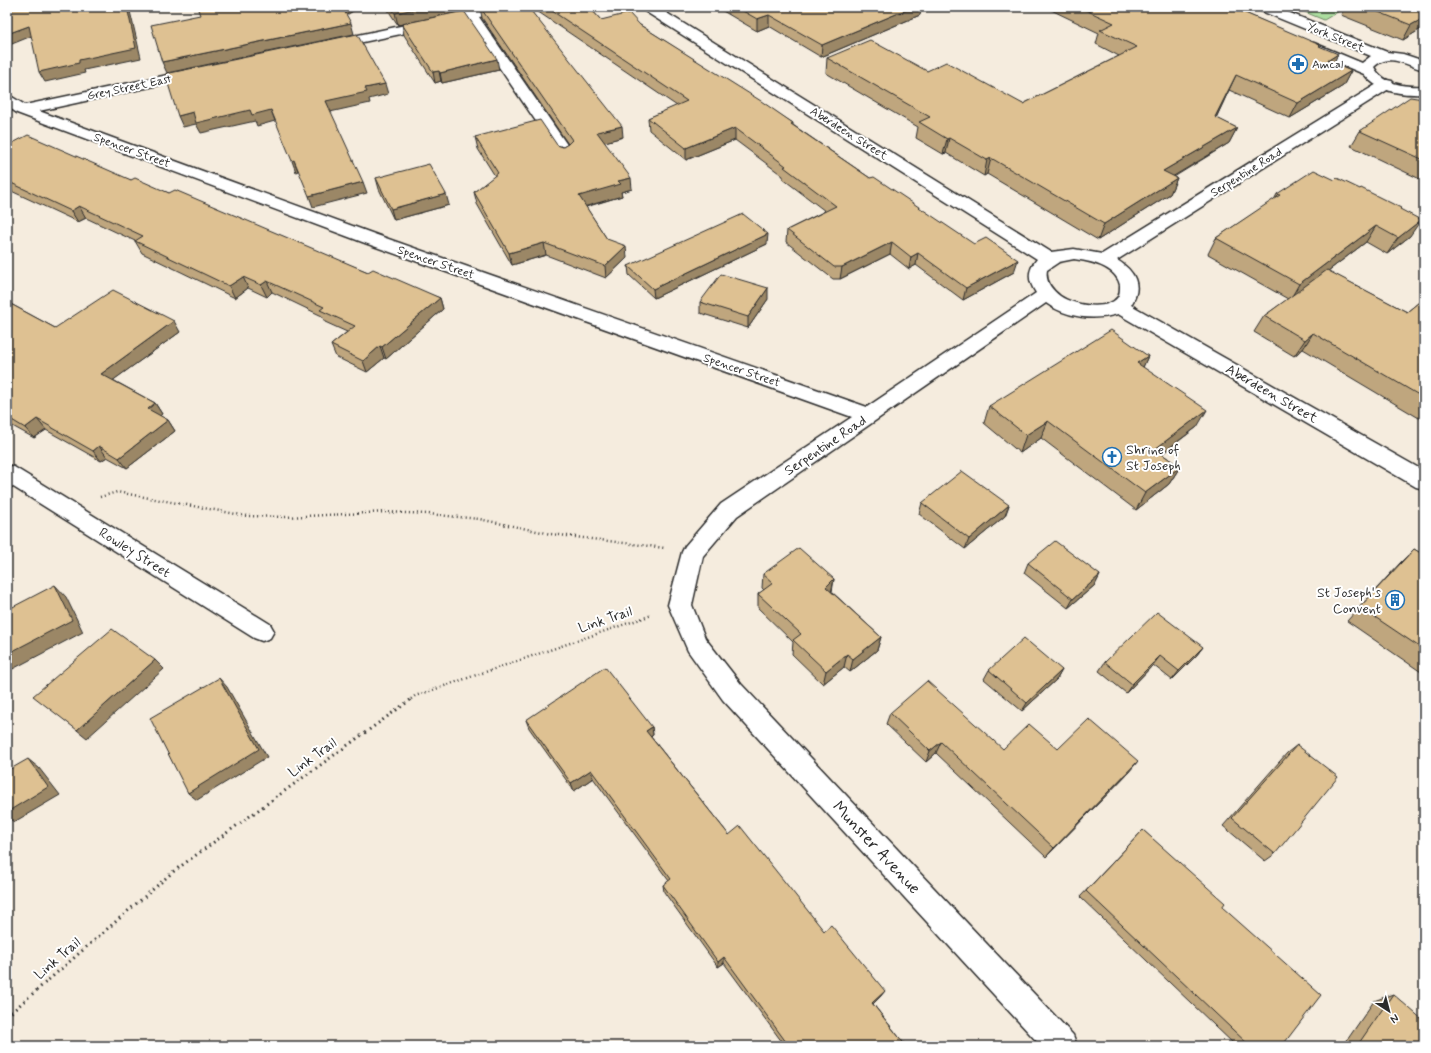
<svg xmlns="http://www.w3.org/2000/svg" width="1431" height="1053" viewBox="0 0 1431 1053" font-family="Mynerve,sans-serif">
<rect width="100%" height="100%" fill="#f5ecde"/>
<filter id="ink" filterUnits="userSpaceOnUse"><feTurbulence type="fractalNoise" baseFrequency=".025" numOctaves="2"/><feDisplacementMap in="SourceGraphic" scale="8" xChannelSelector="R" yChannelSelector="G"/><feConvolveMatrix kernelMatrix="1 2 1 2 8 2 1 2 1" color-interpolation-filters="sRGB"/></filter>
<g filter="url(#ink)">
<path fill="#abdd9e" stroke="#6b8464" d="M1293,7h53l-22,13z"/>
<g fill="none" stroke-linecap="round" stroke-linejoin="round">
<g stroke="#2b2b2b" stroke-width="3">
<path id="minor" d="M490,7h25l-2,3 -34,7 93,135 -3,3 -5,2 -5,-2 -92,-135 -137,29 -5,-1 -2,-3 2,-3 5,-1z
M641,7h16l394,245 23,-3 28,5 280,-173 5,-1 5,1 2,3 -2,3 -275,173c18,11 26,26 14,45l293,166v18l-8,-2 -298,-173c-24,7 -51,4 -72,-11l-309,213 -34,40 -11,49 13,33 36,46 332,351 4,11h-36l-318,-346 -35,-49 -20,-46 14,-53 3,-6 36,-42 131,-87 -487,-174 -348,-130 -10,-7v-10l5,1 13,8 171,-36 5,1 2,3 -2,3 -162,35 338,124 490,172 169,-114c-8,-12 -9,-22 1,-34l-394,-249zM1074,259c15,2 42,7 46,26 0,4 0,9 -2,12 -11,15 -45,8 -58,-1 -9,-7 -15,-15 -13,-26l12,-8z
M7,465l7,2 256,157 4,7 -4,7 -8,3 -8,-3 -247,-155z"/>
</g>
<g stroke="#2b2b2b" stroke-width="3">
<path id="major" d="M1257,7h18l112,45 16,2 21,7v9c-16,-4 -35,-18 -50,-3 9,18 32,20 50,19v8c-21,1 -47,-2 -60,-20l-60,-25 -2,-3 2,-3 5,-1 5,1 48,20 9,-7 -112,-46z"/>
</g>
<path stroke="#2b2b2b" stroke-width="2.5" stroke-dasharray="1 3" stroke-linecap="butt" d="M100,497l17,-5 130,24 39,1 100,-5 42,2 51,5 72,15 114,14
M411,699l4,-3 237,-81"/>
<path stroke="#2b2b2b" stroke-width="3" stroke-dasharray="1.5 4" stroke-linecap="butt" d="M7,1016l167,-145 239,-173"/>
<use href="#minor" fill="#fff" fill-rule="evenodd"/>
<use href="#major" fill="#fff" fill-rule="evenodd"/>
</g>
<path fill="#bfa67e" stroke="#2b2b2b" d="M386,7h142l95,130 -19,5 28,47 -11,3 1,4 -36,11 21,32 20,19 -21,20 -60,-23 -34,10 -35,-61 -3,-12 21,-16 -17,-27 -3,-12 82,8 6,2 5,-3 -86,-126 -2,-11 -82,18z
M531,7h58l12,13 39,5 153,98v2l77,53 144,94 -51,28 -47,-35 -7,4 -19,-15 -50,25h-7l-47,-37 1,-12 38,-19 -42,-32v-3l-48,-36 -49,20 -37,-30 -1,-12 29,-12z
M716,7h205l-1,8 -99,42 -52,-31 -12,5z
M1045,7h186l89,39 14,17 17,8 -8,15 -53,32 -61,-28 -13,28 21,10 -8,15 -55,34 3,1 -7,16 -72,46 -111,-66 -3,2 -38,-23 -3,1 -27,-16 2,-11 -92,-54 1,-15 100,13 96,33 96,-48 -23,-12 3,-11z
M1345,7h79v20l-21,13 -62,-25z
M402,24l97,46 -57,13 -1,-2 -6,2 -31,-48z
M1424,99v82l-73,-35 9,-15z
M7,146l124,34 38,13 199,79 72,26 3,11 -57,50 -2,-1 -17,14 -31,-15 -5,-12 16,-13 -22,-10 -3,-6 -50,-24 -5,5 -19,-9 -13,10 -93,-45 -7,-12 -49,-23 -8,4 -71,-33z
M376,178l73,27 -55,15 -15,-31z
M1335,180l65,29 10,27 -23,18 -21,-12 -38,29 79,41 17,-14v123l-121,-72 -9,7 -40,-24 10,-16 24,-17 -80,-45 8,-16 58,-38 3,-6z
M767,244l-113,54 -25,-23 -1,-9z
M768,299l-20,29 -48,-15v-11z
M7,302l48,26 125,4 -67,48 42,23 7,11 -2,2 8,4 7,11 -48,37 -20,-11 -6,4 -55,-31 -12,8 -27,-15z
M1148,356l-5,11 54,60 -35,27 18,13 -11,17 -33,26 -95,-72 -21,15 -36,-30 5,-17z
M922,503l87,2 -4,11 -40,33 -46,-35z
M1414,549l10,6v119l-77,-53 53,-58z
M1028,563l72,12 -5,10 -27,23 -44,-35z
M763,574l71,5 -2,13 49,45 -4,13 -27,22 -6,-5 -21,17 -31,-30 1,-12 -35,-34v-14l6,-4 -2,-2z
M1203,647l-7,9 -24,24 -19,-15 -27,28 -27,-22 6,-9z
M989,670h73l-5,9 -35,32 -38,-32z
M890,713l113,36h55l71,23 -83,85 -110,-104 -10,9 -40,-38z
M526,720l126,7 1,8 -2,2 78,98 95,96 57,65 -8,8 33,42h-121l-61,-83 -6,4 -54,-75 -1,-7 6,-4 -76,-103 -19,13 -45,-63z
M1297,745l-22,109 -10,7 -42,-35 64,-73z
M1143,830l79,77 60,139h-46l-156,-149z
M1424,937v5l-2,-2z
M1393,994l31,52h-81l31,-45z"/>
<path fill="#9b8766" stroke="#2b2b2b" d="M127,7h2l12,51 -57,12 1,3 -40,9 -6,-10 40,-12z
M342,7h18l-15,9z
M426,7h56l-84,18 -3,-12z
M913,7h8l-1,8 -99,42 1,-12z
M769,15v11l-12,5v-12z
M1424,18v9l-21,13 8,-15z
M351,23l3,11 -187,39 -5,-11z
M29,26l5,9 -27,11v-12z
M1338,54l-7,15 -4,-8z
M497,59l2,11 -57,13 -2,-10z
M439,71l2,10 -6,2 -2,-11z
M1351,71l-8,15 -53,32 8,-15z
M1236,75l-7,15 -20,43 6,-16z
M385,84l3,10 -19,5 1,4 -40,9 -4,-11 39,-13z
M250,110h21l4,11 -18,5 -2,-5 -54,12 -5,-9 -13,3 -5,-11 15,-4z
M622,126l1,11 -25,7 -1,-12z
M735,128v12l-49,20v-12z
M1237,128l-8,15 -72,43 6,-15z
M949,138l-3,15 -3,1 4,-15z
M991,158l-4,16 -3,2 3,-16z
M294,160l4,11 -2,1 -4,-11z
M631,178l1,11 -11,3 1,4 -42,12 -1,-12 39,-15z
M1177,178l-7,16 -72,46 6,-16z
M363,182l4,11 -54,14 -4,-11z
M446,194l3,11 -55,15 -3,-11z
M79,206l7,12 -8,4 -7,-11z
M1421,220l-11,16 -23,18 11,-16z
M1376,226l-10,16 -76,58 9,-16z
M768,234l-1,10 -113,54 -1,-9z
M892,242l-2,12 -50,25 2,-12z
M544,243l2,12 -34,10 -3,-12z
M626,246l1,12 -21,20 -1,-12z
M918,253l-2,12 -7,4 2,-12z
M1018,260l-4,12 -51,28 3,-12z
M243,277l5,11 -13,10 -6,-12z
M267,281l5,11 -5,5 -6,-12z
M768,288v11l-20,29v-11z
M440,298l3,11 -57,50 -4,-12z
M174,321l6,11 -72,52 -7,-10z
M1313,333l-10,16 -9,7 11,-16z
M380,346l4,12 -17,14 -4,-11z
M1148,356l-8,18 -3,-11z
M155,403l7,11 -7,6 -7,-11z
M1207,410l-10,17 -52,39 10,-17z
M37,419l9,11 -12,8 -9,-10z
M168,420l7,11 -48,37 -8,-10z
M1048,421l-7,17 -21,15 6,-18z
M99,446l8,11 -6,4 -8,-10z
M1180,467l-11,17 -33,26 9,-17z
M1009,505l-4,11 -40,33 4,-10z
M1100,575l-5,10 -27,23 5,-9z
M834,579l-3,14 -5,-6z
M55,585l11,12 17,35 -76,40v-18z
M7,599l10,24 -10,-10z
M881,637l-4,13 -27,22 3,-13z
M1203,647l-7,9 -24,24 7,-9z
M847,654l-3,13 -21,17 3,-13z
M1160,656l-7,9 -27,28 6,-9z
M155,660l9,9 -77,69 -10,-8z
M1062,670l-5,9 -35,32 5,-8z
M219,678l8,9 40,70 -70,43 -9,-7z
M652,727l1,8 -6,4 -1,-8z
M941,742l-5,11 -10,9 4,-11z
M28,759l11,9 21,27 -46,27 -7,-5v-5z
M1138,761l-9,11 -83,85 8,-9z
M591,770l2,8 -19,13 -3,-8z
M724,957v6l-6,4v-5z
M885,991l-4,5 -12,12 3,-5z"/>
<path fill="#dec192" stroke="#2b2b2b" d="M7,7h120l9,41 -57,12v3l-40,9 -10,-46 -22,8z
M197,7h145l9,16 -189,39 -11,-37 49,-10z
M391,7h35l-31,6z
M480,7h48l94,119 -25,6 34,46 -13,3 3,3 -42,12 28,43 19,7 -21,20 -61,-23 -35,10 -35,-61 24,-19 -23,-36 65,-17 17,25 6,2 5,-3 4,-4z
M546,7h43l12,13 28,-7 11,12 121,76 32,22 -2,1 79,54 4,-1 100,67 12,-6 32,22 -52,28 -48,-35 -7,4 -19,-15 -50,25h-8l-47,-37 49,-24 -52,-39 2,-1 -51,-38 -49,20 -38,-30 39,-17z
M736,7h177l-91,38 -53,-30 -12,4z
M1079,7h152l89,38 -1,1 19,8 -11,7 24,10 -53,32 -62,-28 -21,42 22,11 -74,43 14,7 -73,46 -113,-66 -4,2 -38,-22 -2,1 -28,-17 11,-5 -103,-59 43,-18 57,31 19,-9 77,42 114,-57 -37,-17 14,-7z
M1366,7h58v11l-13,7z
M464,11l33,48 -57,14 -1,-2 -6,1 -31,-48z
M357,34l28,50 -20,4 2,4 -41,9 37,81 -54,14 -15,-36 -2,1 -21,-51 -19,5 -2,-5 -54,13 -3,-11 -15,4 -13,-42z
M1410,97l14,2v61l-64,-29z
M28,135l103,45 4,-2 34,15 6,-3 193,82 5,-3 67,29 -58,49 -2,-1 -17,15 -32,-16 24,-19 -35,-16 4,-3 -57,-26 -6,4 -18,-8 -14,9 -94,-45 8,-5 -64,-30 -8,5 -64,-30v-35z
M429,164l17,30 -55,15 -15,-31z
M1314,170l21,10 2,-2 23,11 1,-1 40,20 -1,1 21,11 -23,18 -22,-12 -77,58 -83,-46 64,-43 -3,-1z
M743,214l25,20 -115,55 -25,-23z
M1327,270l80,42 17,-14v100l-111,-65 -8,7 -41,-24z
M721,274l47,14 -20,29 -48,-15z
M113,290l61,31 -73,53 54,29 -7,6 20,11 -49,38 -20,-12 -6,5 -56,-32 -12,9 -18,-11v-115l48,26z
M1111,330l37,26 -11,7 70,47 -52,39 25,18 -35,26 -97,-72 -22,14 -37,-29z
M962,471l47,34 -40,34 -47,-36z
M1055,541l45,34 -27,24 -45,-36z
M799,548l35,31 -8,8 55,50 -28,22 -6,-5 -21,17 -33,-31 8,-6 -43,-40 15,-11 -10,-9z
M1414,549l10,6v95l-64,-43z
M55,585l17,35 -65,34v-44z
M1157,612l46,35 -24,24 -19,-15 -28,28 -27,-22z
M112,629l43,31 -78,70 -44,-34z
M1024,638l38,32 -35,33 -38,-33z
M605,667l47,60 -6,4 83,104 11,-9 84,105 7,-6 54,66 -13,12 34,43h-117l-65,-89 -6,5 -55,-77 8,-6 -80,-109 -20,13 -45,-63z
M219,678l40,71 -71,44 -38,-75z
M927,681l76,68 26,-25 29,25 31,-30 49,42 -84,87 -113,-106 -11,9 -40,-38z
M1297,745l41,32 -63,77 -43,-36z
M28,759l20,28 -41,25v-41z
M1143,830l82,73 -3,4 99,88 -39,51h-32l-164,-155z
M1393,994l31,27v25h-67z"/>
</g>
<defs>
<g id="pharmacy-ring" transform="scale(1)"><circle r="9.5" fill="#fff" stroke="#1f6fb2" stroke-width="1.5"/><path d="M-2-6h4v4h4v4h-4v4h-4v-4h-4v-4h4Z" fill="#1f6fb2"/></g>
<g id="church-ring" transform="scale(1)"><circle r="9.5" fill="#fff" stroke="#1f6fb2" stroke-width="1.5"/><path d="M-1.2-6h2.4v3.5h3.3v2.4h-3.3V6h-2.4V-.1h-3.3v-2.4h3.3Z" fill="#1f6fb2"/></g>
<g id="building-ring" transform="scale(1)"><circle r="9.5" fill="#fff" stroke="#1f6fb2" stroke-width="1.5"/><path d="M-4-6H4V6H1V3H-1V6H-4ZM-2.5-4.3h1.7v1.8h-1.7ZM.8-4.3h1.7v1.8H.8ZM-2.5-1h1.7V.8h-1.7ZM.8-1h1.7V.8H.8Z" fill="#1f6fb2"/></g>
</defs>
<g fill-rule="evenodd">
<use href="#pharmacy-ring" x="1298" y="64"/>
<use href="#church-ring" x="1112" y="457"/>
<use href="#building-ring" x="1395" y="600"/>
</g>
<g text-anchor="middle" stroke-width="4" stroke-linejoin="round" paint-order="stroke">
<g font-size="12" fill="#2b2b2b" stroke="#fff">
<text transform="translate(1336 37) rotate(22)" y="4">York Street</text>
<text transform="translate(129 87) rotate(-12)" y="4">Grey Street East</text>
<text transform="translate(849 133) rotate(32)" y="4">Aberdeen Street</text>
<text transform="translate(132 150) rotate(20)" y="4">Spencer Street</text>
<text transform="translate(1246 172) rotate(-32)" y="4">Serpentine Road</text>
<text transform="translate(436 262) rotate(19)" y="4">Spencer Street</text>
<text transform="translate(742 370) rotate(19)" y="4">Spencer Street</text>
</g>
<g font-size="12" fill="#2b2b2b" stroke="#fff" text-anchor="start">
<text x="1312" y="68">Amcal</text>
</g>
<g font-size="14" fill="#2b2b2b" stroke="#fff">
<text transform="translate(1272 393) rotate(30)" y="5">Aberdeen Street</text>
<text transform="translate(825 445) rotate(-34)" y="5">Serpentine Road</text>
<text transform="translate(135 552) rotate(32)" y="5">Rowley Street</text>
<text transform="translate(605 619) rotate(-19)" y="5">Link Trail</text>
<text transform="translate(312 757) rotate(-36)" y="5">Link Trail</text>
<text transform="translate(57 958) rotate(-41)" y="5">Link Trail</text>
</g>
<g font-size="14" fill="#2b2b2b" stroke="#fff" text-anchor="start">
<text x="1126" y="454">Shrine of<tspan x="1126" dy="16">St Joseph</tspan></text>
<text x="1381" y="597" text-anchor="end">St Joseph's<tspan x="1381" dy="16">Convent</tspan></text>
</g>
<g font-size="17" fill="#2b2b2b" stroke="#fff">
<text transform="translate(877 847) rotate(47)" y="6">Munster Avenue</text>
</g>
</g>
<rect width="1431" height="1053" fill="none" stroke="#fff" stroke-width="24"/>
<rect x="12" y="12" width="1407" height="1029" fill="none" stroke="#2b2b2b" stroke-width="1.5" filter="url(#ink)"/>
<g transform="translate(1389 1011) rotate(144)" stroke="#ffffff" stroke-width="3" paint-order="stroke">
<path d="M0-3L7 15L0 10L-7 15Z" fill="#2b2b2b"/>
<text y="-6" font-size="11" font-weight="bold" text-anchor="middle" fill="#2b2b2b">N</text>
</g>
</svg>
